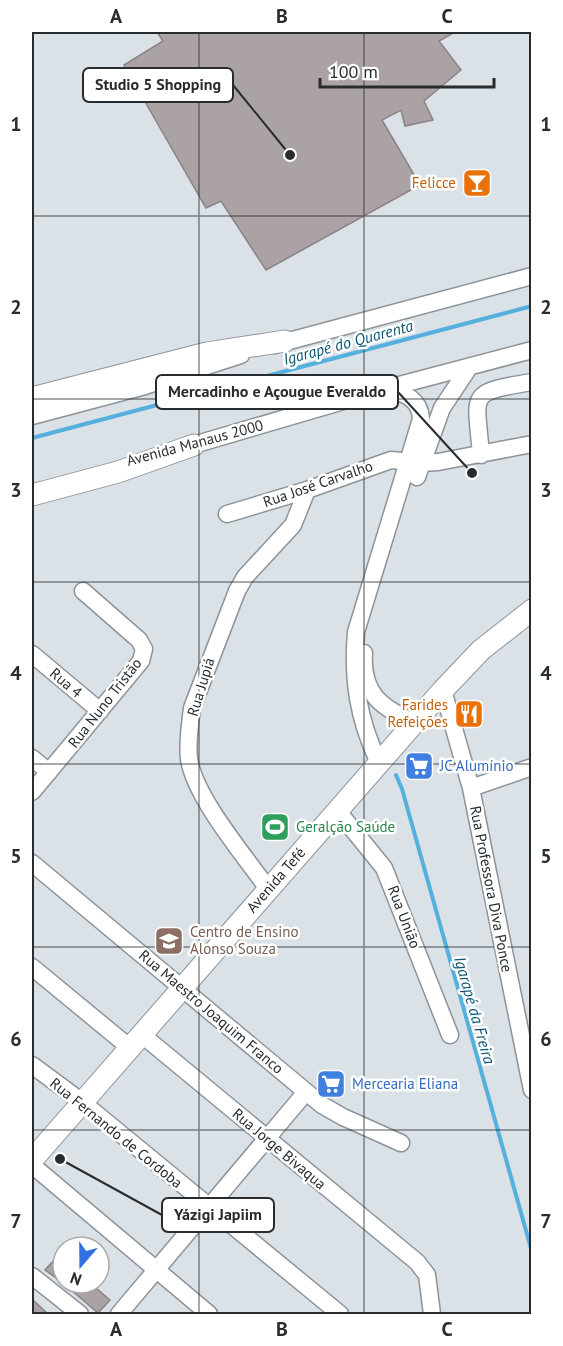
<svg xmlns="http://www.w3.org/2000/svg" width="563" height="1346" viewBox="0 0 563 1346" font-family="'PT Sans',sans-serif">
<rect width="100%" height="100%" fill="#dae1e7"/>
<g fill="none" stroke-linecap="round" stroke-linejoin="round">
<path stroke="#55b0de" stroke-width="4" d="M32,438l500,-132
M396,775l6,14 130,463"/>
</g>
<path fill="#aba2a6" stroke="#8a8286" stroke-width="1.5" d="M157,32h298l-16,9 22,29 -37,31 9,19 -28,6 -4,-16 -19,10 38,65 -154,85 -45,-69 -15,7 -82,-143 39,-24z
M57,1257l6,5v21l-18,-13z
M63,1283h27l20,17 -12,13z
M32,1299l16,15h-16z"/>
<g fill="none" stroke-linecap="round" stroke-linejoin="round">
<g stroke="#8d9399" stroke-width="19">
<path id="minor" d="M274,345l258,-69
M32,416l113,-30 96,-31
M183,448l205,-60 144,-38
M481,455c-5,-63 -15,-62 51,-73
M417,477l25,-69 28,-42
M227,514l80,-24 84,-30 30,3 17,-1 94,-18
M364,653c-3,41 18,55 51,70
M32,654l68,57
M443,690l28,98 61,302
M32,758l17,14
M379,763c-21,-44 -27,-83 -23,-131l65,-213c-1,-20 -16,-25 -33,-31
M471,788l61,-21
M32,792l109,-131 3,-12 -5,-9 -56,-49
M337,810l47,58 66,167
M32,863l290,242 21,12 58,26
M268,889c-23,-33 -73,-91 -79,-130 -2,-17 1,-34 3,-51l45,-117 8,-14 48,-52 14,-35
M32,967l97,80
M141,1034l276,228 10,13 5,39
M32,1065l50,37 258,212
M32,1165l177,149
M32,1276l48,38
M119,1314l187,-222"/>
</g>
<g stroke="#8d9399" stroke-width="23">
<path id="major" d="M32,398l175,-45 78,-12
M32,495l86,-23 76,-27
M32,1160l411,-470 38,-40 51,-40"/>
</g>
<use href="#minor" stroke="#fff" stroke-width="16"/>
<use href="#major" stroke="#fff" stroke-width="21"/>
</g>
<path fill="none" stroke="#292c2e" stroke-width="1.5" stroke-opacity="0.55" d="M199,32v1282M364,32v1282M32,216h500M32,399h500M32,582h500M32,764h500M32,947h500M32,1130h500"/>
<defs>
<g id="bar-square" transform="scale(1.5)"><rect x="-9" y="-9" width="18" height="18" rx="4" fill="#e8710a" stroke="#fff"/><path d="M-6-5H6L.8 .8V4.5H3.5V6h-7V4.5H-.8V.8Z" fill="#fff"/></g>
<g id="restaurant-square" transform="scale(1.5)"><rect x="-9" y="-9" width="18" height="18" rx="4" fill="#e8710a" stroke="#fff"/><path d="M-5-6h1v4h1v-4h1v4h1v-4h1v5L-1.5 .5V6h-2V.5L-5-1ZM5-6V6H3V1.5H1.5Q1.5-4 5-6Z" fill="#fff"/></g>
<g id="supermarket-square" transform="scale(1.5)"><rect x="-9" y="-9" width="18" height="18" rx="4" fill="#3f7fe0" stroke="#fff"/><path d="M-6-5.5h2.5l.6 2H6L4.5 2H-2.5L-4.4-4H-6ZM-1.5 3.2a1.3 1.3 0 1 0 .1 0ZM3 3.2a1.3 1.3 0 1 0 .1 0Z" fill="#fff"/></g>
<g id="stadium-square" transform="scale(1.5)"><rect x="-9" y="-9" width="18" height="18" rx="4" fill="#2e9e5b" stroke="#fff"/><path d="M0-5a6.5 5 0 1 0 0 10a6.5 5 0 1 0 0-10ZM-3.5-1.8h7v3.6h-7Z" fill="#fff"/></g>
<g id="school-square" transform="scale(1.5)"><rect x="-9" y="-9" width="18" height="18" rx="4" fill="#8d6e63" stroke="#fff"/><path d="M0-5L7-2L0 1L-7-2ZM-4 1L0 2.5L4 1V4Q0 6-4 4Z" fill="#fff"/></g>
</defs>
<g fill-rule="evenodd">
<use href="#bar-square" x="477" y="183"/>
<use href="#restaurant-square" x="469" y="714"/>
<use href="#supermarket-square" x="419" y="766"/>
<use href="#stadium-square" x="275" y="827"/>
<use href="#school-square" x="169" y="941"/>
<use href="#supermarket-square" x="331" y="1084"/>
</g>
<g text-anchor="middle" stroke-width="5" stroke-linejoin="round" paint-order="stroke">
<g font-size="15" fill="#c56008" stroke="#fff" text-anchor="end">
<text x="456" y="188">Felicce</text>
<text x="448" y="710">Farides<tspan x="448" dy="17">Refeições</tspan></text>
</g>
<g font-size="15" fill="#292c2e" stroke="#fff">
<text transform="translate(195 443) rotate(-15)" y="5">Avenida Manaus 2000</text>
<text transform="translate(318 484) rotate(-19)" y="5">Rua José Carvalho</text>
<text transform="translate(66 683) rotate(40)" y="5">Rua 4</text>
<text transform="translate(201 687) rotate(-73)" y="5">Rua Jupiá</text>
<text transform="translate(105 703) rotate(-52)" y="5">Rua Nuno Tristão</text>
<text transform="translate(276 880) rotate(-49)" y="5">Avenida Tefé</text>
<text transform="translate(491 889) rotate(79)" y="5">Rua Professora Diva Ponce</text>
<text transform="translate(404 917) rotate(69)" y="5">Rua União</text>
<text transform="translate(211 1012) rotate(40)" y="5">Rua Maestro Joaquim Franco</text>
<text transform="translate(116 1133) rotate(39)" y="5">Rua Fernando de Cordoba</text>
<text transform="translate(279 1149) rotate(40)" y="5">Rua Jorge Bivaqua</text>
</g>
<g font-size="15" fill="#366cbe" stroke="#fff" text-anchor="start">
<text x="440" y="771">JC Alumínio</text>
<text x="352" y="1089">Mercearia Eliana</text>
</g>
<g font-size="15" fill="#27864d" stroke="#fff" text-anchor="start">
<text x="296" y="832">Geralção Saúde</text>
</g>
<g font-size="15" fill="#785e54" stroke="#fff" text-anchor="start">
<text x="190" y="937">Centro de Ensino<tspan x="190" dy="17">Alonso Souza</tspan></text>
</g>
<g font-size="16" font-style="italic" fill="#0b5574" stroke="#fff">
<text transform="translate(348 342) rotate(-15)" y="6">Igarapé do Quarenta</text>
<text transform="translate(475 1010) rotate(74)" y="6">Igarapé da Freira</text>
</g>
</g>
<path fill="none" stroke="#292c2e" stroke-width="2" d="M290 155L233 85M472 473L398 392M60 1159L162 1215"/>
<g fill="#292c2e" stroke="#fff" stroke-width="2">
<circle cx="290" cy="155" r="6"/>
<circle cx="472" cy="473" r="6"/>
<circle cx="60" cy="1159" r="6"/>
</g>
<g fill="#fff" stroke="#292c2e" stroke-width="2">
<rect x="83" y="68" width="150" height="34" rx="6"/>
<rect x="156" y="375" width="242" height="34" rx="6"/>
<rect x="162" y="1198" width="112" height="34" rx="6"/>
</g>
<g font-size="16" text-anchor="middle" font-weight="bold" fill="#292c2e">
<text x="158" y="90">Studio 5 Shopping</text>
<text x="277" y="397">Mercadinho e Açougue Everaldo</text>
<text x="218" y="1220">Yázigi Japiim</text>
</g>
<rect width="563" height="1346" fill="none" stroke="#ffffff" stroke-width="66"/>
<g transform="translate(81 1265) rotate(200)"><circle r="28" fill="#ffffff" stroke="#a9abab" stroke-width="1.5"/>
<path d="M0-4.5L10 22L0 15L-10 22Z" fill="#3170de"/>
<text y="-9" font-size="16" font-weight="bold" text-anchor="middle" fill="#292c2e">N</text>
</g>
<path d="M320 78v9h174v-9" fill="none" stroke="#292c2e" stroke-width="3"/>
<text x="329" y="78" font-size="18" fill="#292c2e" stroke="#ffffff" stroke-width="4.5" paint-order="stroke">100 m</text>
<rect x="33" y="33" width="497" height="1280" fill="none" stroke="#292c2e" stroke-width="2"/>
<g font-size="20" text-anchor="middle" font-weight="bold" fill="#292c2e">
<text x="116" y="23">A</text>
<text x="282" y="23">B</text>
<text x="447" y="23">C</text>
<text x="16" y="131">1</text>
<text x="546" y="131">1</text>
<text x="16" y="314">2</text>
<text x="546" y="314">2</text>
<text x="16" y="497">3</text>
<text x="546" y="497">3</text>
<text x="16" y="680">4</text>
<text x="546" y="680">4</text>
<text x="16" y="863">5</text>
<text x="546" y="863">5</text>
<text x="16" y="1046">6</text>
<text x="546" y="1046">6</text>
<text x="16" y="1228">7</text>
<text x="546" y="1228">7</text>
<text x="116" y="1336">A</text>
<text x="282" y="1336">B</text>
<text x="447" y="1336">C</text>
</g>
</svg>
